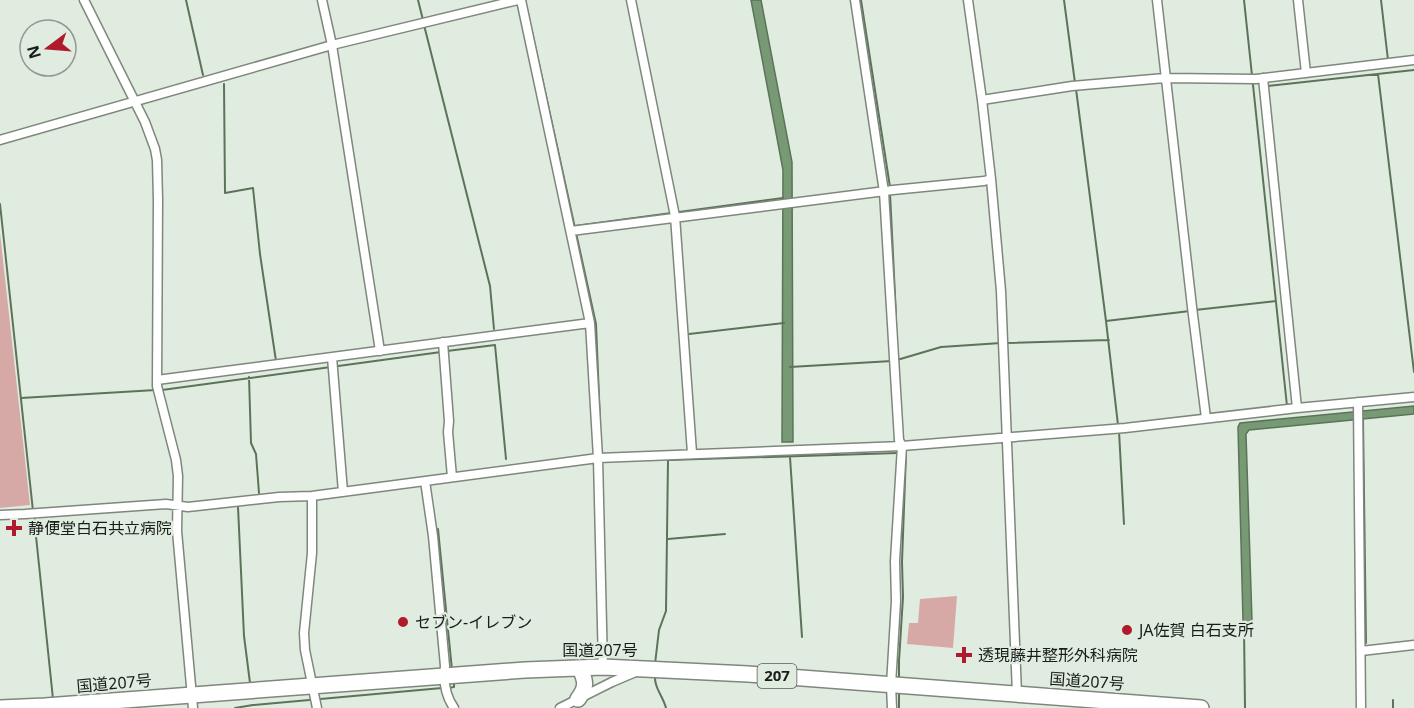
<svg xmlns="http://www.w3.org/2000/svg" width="1414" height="708" viewBox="0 0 1414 708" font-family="'Noto Sans','Noto Sans JP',sans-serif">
<rect width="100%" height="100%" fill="#e1ece0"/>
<path fill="#d7a9a6" d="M0,233l30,272 -30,3z
M957,596l-4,52 -46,-4 2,-21h9l2,-24z"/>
<path fill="#779974" stroke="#5b7459" stroke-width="1.5" d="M751,0h10l31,162 1,280h-11l1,-272z
M1414,406v8l-165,16 -3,4 6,187 -7,7 -3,-1 1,-7 -5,-193 2,-4z"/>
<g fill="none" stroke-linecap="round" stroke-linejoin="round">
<path stroke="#5b7459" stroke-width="2" d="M186,0l17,75
M418,0l5,20
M525,0l71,324 4,98
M861,0l29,187
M1064,0l11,83
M1244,0l43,406
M1381,0l7,60
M424,25l66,261 4,43
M1378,74l36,298
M224,84l1,109 28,-5 7,66 16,107
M1268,86l146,-16
M1076,89l30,232 12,104
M890,193l6,123
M0,204l33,307
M575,226l208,-28
M1195,310l81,-9
M1106,321l84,-10
M689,334l95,-11
M1006,343l103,-3
M447,351l48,-6 11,114
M897,360l44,-13 60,-4
M790,367l102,-6
M249,377l2,66 5,11 3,39
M162,390l279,-38
M21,398l135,-8
M1363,418l3,225
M1119,431l5,93
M790,457l12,180
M238,507l6,129 6,47
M34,517l19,182
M438,529l14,141
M668,539l57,-5
M1244,627l1,81
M655,664l4,-34 7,-19 2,-151 230,-7
M655,675c-1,13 8,21 11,33
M899,678v-17l4,-64 -1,-35 4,-109h-2
M448,688l6,-1v-6
M899,690v18
M1393,700v8
M235,708l18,-3 189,-17"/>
<g stroke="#7e877c" stroke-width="11">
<path id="street" d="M84,0l61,122 10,27 2,11 1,40 -1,186 19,74 2,16 -1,55 16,177
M322,0l10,45 48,306
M521,0l69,323 8,135 5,209
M631,0l44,216 17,237
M855,0l29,192 15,248 3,6 -7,115 1,40 -5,84 1,23
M968,0l14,100 9,79 10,112 16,403
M1157,0l35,307 14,111
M1298,0l8,73
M1263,78l34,330
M982,100l90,-14 93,-8 91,1 158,-19
M0,140l332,-95 186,-45
M571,231l322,-41 91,-9 7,-2
M443,342l6,79 -1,11 4,45
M332,357l11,135
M157,380l433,-57
M1358,402l3,306
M425,481l8,55 12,130c-2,16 0,29 9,42
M312,496v57l-8,80 1,17 12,58
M0,515l25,-1 141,-10 22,3 91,-10 33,-1 286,-38 304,-12 223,-18 172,-20 117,-11
M1361,651l53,-6
M560,708l52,-26 26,-11"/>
</g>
<g stroke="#7e877c" stroke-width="18">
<path id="highway" d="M578,699c9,-12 8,-17 2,-31
M0,708l45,-2 480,-36 78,-3 145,7 453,34"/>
</g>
<use href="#street" stroke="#fff" stroke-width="8"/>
<use href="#highway" stroke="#fff" stroke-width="15"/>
</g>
<g fill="#af1b2d" stroke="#e1ece0" stroke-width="2">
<path d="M11 519h6v6h6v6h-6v6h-6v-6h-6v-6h6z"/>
<circle cx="403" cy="622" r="6"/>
<circle cx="1127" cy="630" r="6"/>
<path d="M961 646h6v6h6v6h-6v6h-6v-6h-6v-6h6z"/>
</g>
<g text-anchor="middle" stroke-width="4.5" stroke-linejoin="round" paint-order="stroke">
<rect fill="#e1ece0" stroke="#555b55" stroke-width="1.5" x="757.5" y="664" width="39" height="24" rx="4.5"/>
<g font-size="15" font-weight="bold" fill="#191d19">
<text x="777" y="681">207</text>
</g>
<g font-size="16" fill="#191d19" stroke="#e1ece0" text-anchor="start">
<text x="28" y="534">静便堂白石共立病院</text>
<text x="415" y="628">セブン-イレブン</text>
<text x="1139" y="636">JA佐賀 白石支所</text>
<text x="978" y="661">透現藤井整形外科病院</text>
</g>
<g font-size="16" fill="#191d19" stroke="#e1ece0">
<text x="600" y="656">国道207号</text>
<text transform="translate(1087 681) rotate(4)" y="6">国道207号</text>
<text transform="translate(114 683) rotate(-5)" y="6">国道207号</text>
</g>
</g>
<g transform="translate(48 48) rotate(254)"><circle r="28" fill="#e1ece0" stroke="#919990" stroke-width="1.5"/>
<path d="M0-4.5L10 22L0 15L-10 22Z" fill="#af1b2d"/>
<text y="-9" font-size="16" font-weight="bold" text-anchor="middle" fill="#191d19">N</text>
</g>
</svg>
